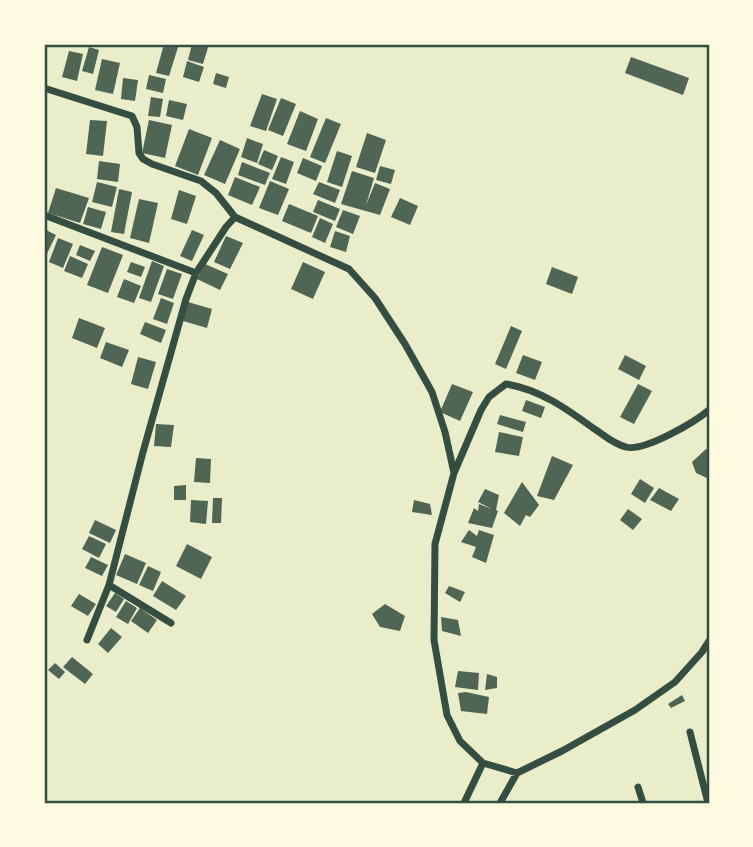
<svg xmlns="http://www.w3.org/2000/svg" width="753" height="847" viewBox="0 0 753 847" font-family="Cabin,sans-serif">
<rect width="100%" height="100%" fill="#e9edc9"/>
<path fill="#4f6655" d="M164,44h15l-10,32 -13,-3z
M192,44h17l-6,20 -15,-4z
M89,47l10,3 -6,24 -11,-3z
M69,51l14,3 -6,27 -15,-4z
M631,57l58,21 -6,17 -58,-22z
M102,59l18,4 -7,31 -18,-4z
M187,61l17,6 -5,15 -16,-5z
M216,73l13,4 -3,11 -13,-4z
M149,75l17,4 -3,14 -17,-4z
M123,78l15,2 -3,21 -14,-2z
M262,94l15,5 -11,32 -16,-5z
M151,97l12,2 -3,18 -12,-1z
M281,98l15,6 -13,32 -15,-6z
M169,100l18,4 -4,16 -17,-4z
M300,111l18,8 -12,32 -19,-7z
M326,118l15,6 -16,39 -15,-6z
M90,120l17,1 -4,35 -17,-2z
M149,120l23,5 -7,33 -23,-5z
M189,129l23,9 -14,37 -23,-9z
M367,133l19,7 -11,33 -19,-6z
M247,138l16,6 -6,19 -16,-6z
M220,140l20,9 -15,35 -21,-9z
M264,150l14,6 -6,14 -14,-6z
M337,151l15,5 -10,31 -15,-5z
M281,157l13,5 -8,22 -14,-5z
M303,158l19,8 -6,15 -19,-8z
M99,161l21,3 -2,18 -21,-3z
M242,162l28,11 -5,12 -27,-10z
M380,166l15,4 -4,14 -15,-4z
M352,171l22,7 -8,27 9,-22 15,6 -10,26 -39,-11z
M235,177l25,10 -8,18 -24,-10z
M270,181l19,8 -11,26 -19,-7z
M97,182l20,5 -5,20 -20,-5z
M319,182l21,8 -5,13 -22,-9z
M56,188l33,10 -9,25 -32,-10z
M119,189l13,3 -8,42 -13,-2z
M179,190l17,6 -9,28 -16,-5z
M400,198l18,8 -8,19 -19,-8z
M139,199l19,4 -9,40 -19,-5z
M318,200l22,9 -5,12 -22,-9z
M289,204l29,12 -7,17 -29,-12z
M88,207l18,5 -5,17 -18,-5z
M343,210l17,6 -7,18 -17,-7z
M320,218l13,6 -8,19 -13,-6z
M44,229l12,6 -12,25z
M192,230l12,5 -12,26 -12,-5z
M335,231l15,5 -4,16 -16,-5z
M226,236l17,7 -13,26 -16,-7z
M58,238l15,6 -10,24 -14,-6z
M80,245l15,6 -5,10 -14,-6z
M102,247l21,8 -15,38 -21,-8z
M70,256l18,8 -6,14 -18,-7z
M152,261l12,5 -13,36 -12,-4z
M131,262l14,5 -4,10 -14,-5z
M303,262l22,10 -12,27 -22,-10z
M205,264l23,10 -8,16 -23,-11z
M552,267l26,10 -6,17 -26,-10z
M167,269l15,5 -9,25 -15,-5z
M124,279l17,7 -7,17 -17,-6z
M161,298l13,5 -7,21 -14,-5z
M188,302l24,7 -5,19 -24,-7z
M79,318l26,10 -8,20 -25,-10z
M145,322l21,8 -5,13 -21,-9z
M511,326l11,5 -16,38 -11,-5z
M106,342l23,8 -7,17 -22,-9z
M523,355l19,7 -7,18 -19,-7z
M625,355l21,11 -7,14 -21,-11z
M138,357l18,5 -8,27 -17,-5z
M452,384l21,8 -13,29 -20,-9z
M638,384l14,7 -18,33 -14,-7z
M526,400l19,7 -4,11 -19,-7z
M500,415l26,7 -3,10 -26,-8z
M156,424l18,1 -3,22 -17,-1z
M499,432l24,5 -4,19 -24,-4z
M706,449l3,1v29l-13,-6 -4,-11z
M552,456l21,9 -19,35 -17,-4z
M196,458l15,1 -1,24 -16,-1z
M640,479l14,9 -9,15 -14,-9z
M522,482l17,23 -9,12 -4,-2 -6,11 -16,-13z
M186,485v15h-12v-14z
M659,488l20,11 -8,12 -21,-11z
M485,489l14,6 -3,15 2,1 -6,17 -24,-5 6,-15 4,3 1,-7 13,5 -14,-7z
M213,498h9l-1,25h-9z
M191,500l17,1 -2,23 -16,-2z
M414,500l16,4 2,11 -20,-3z
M628,509l14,10 -9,11 -13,-10z
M95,520l21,10 -6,13 -21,-10z
M469,530l8,6 2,-6 15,5 -8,28 -14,-6 4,-10 -15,-5z
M89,536l17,8 -7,14 -17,-9z
M187,544l25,13 -11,22 -25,-13z
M125,554l21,9 -9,21 -21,-9z
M91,557l17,8 -6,11 -17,-8z
M148,566l13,6 -8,19 -14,-6z
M162,581l24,15 -10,14 -23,-14z
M449,586l16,6 -5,10 -15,-9z
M115,593l9,6 -8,13 -10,-6z
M79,594l17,10 -8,12 -17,-10z
M126,601l11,7 -9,16 -12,-7z
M385,604l20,12 -5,15 -20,-4 -8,-13z
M140,608l17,12 -9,13 -17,-12z
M441,617l17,3 3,16 -19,-5z
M111,628l11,9 -14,16 -10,-9z
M72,657l21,17 -8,10 -22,-17z
M55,663l10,9 -6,7 -11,-9z
M458,671l21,2 -1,17 -23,-3z
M487,674l10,3v11l-12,2z
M466,692l23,5 -2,17 -26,-3 -3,-18z
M682,695l3,6 -14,7 -3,-4z"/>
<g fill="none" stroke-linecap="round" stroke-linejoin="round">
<path stroke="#344e41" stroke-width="7" d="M44,88l88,28 5,11 2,26 4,6 9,5 49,17 15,12 19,24
M44,215l152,58
M454,473l27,-63 8,-13 17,-13c33,5 61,25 87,44 11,7 20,16 33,19 18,5 69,-25 83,-37
M109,585l62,38
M87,640l22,-55 34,-133 43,-153 10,-26 30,-46 9,-10 114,52 26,29 30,46 27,48 13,40 9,41 -19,71 -1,96 13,75 13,26 23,22
M690,732l18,71
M517,773l45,-22 73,-41 40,-28 27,-30 7,-11
M638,787l5,16
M464,803l19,-40 34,10 -17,30"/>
</g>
<rect width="753" height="847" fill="none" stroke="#fefae0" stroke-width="91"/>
<rect x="46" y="46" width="662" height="756" fill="none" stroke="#344e41" stroke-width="2.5"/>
</svg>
